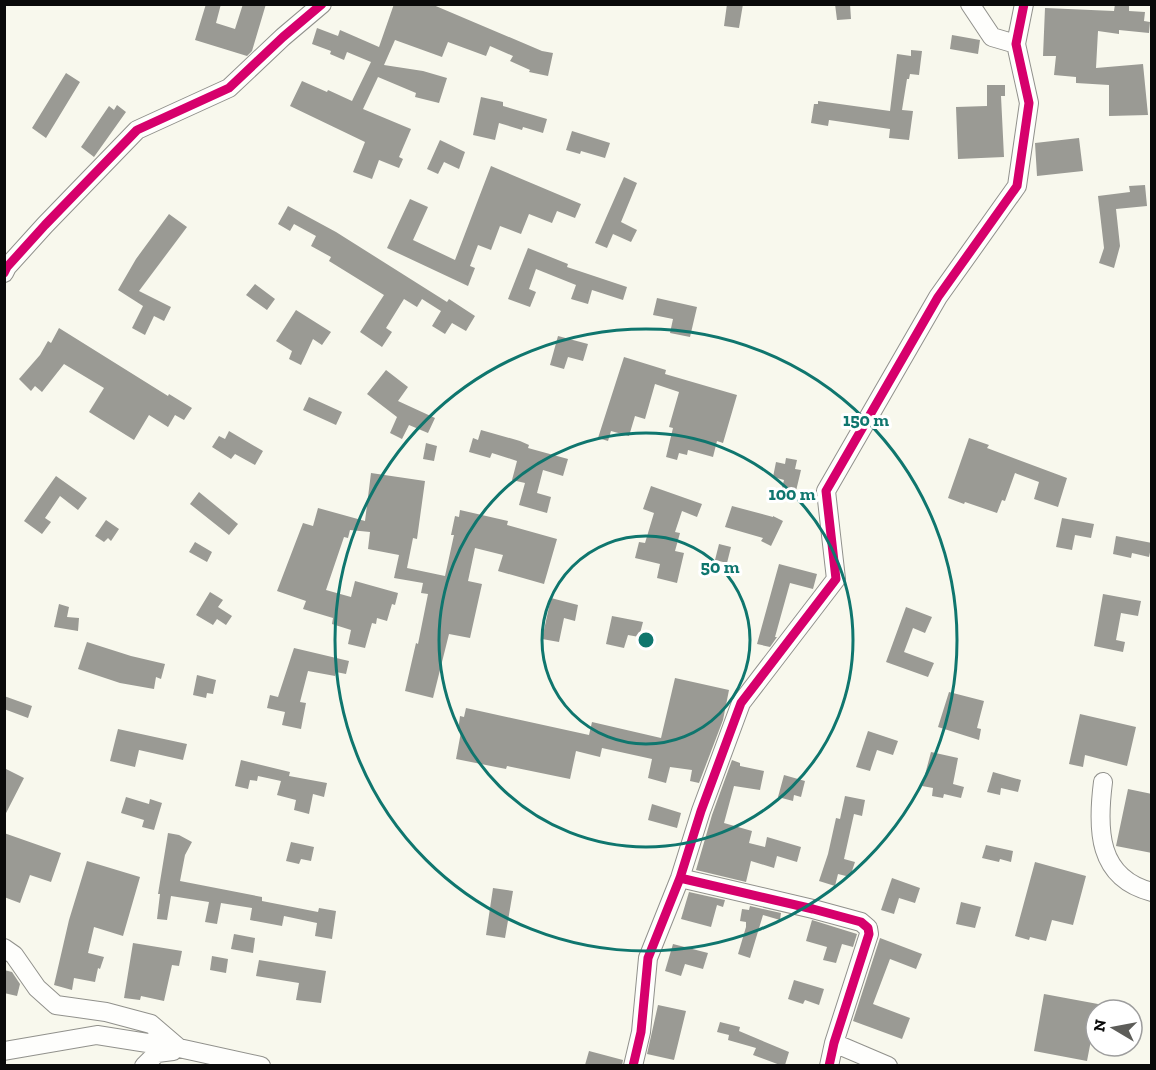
<svg xmlns="http://www.w3.org/2000/svg" width="1156" height="1070" viewBox="0 0 1156 1070" font-family="'Zilla Slab',serif">
<rect width="100%" height="100%" fill="#f8f8ed"/>
<path fill="#9a9a94" d="M206,4h15l-5,19 19,6 8,-25h23l-14,47 -5,5 -52,-16z
M394,4h37l111,47 11,2 -5,23 -19,-4 1,-2 -20,-9 3,-5 -23,-10 -4,10 -38,-14 -6,15 -47,-17 -11,25 39,6 24,7 -8,25 -24,-6 1,-4 -38,-16 -15,32 48,20 -12,28 4,2 -4,9 -20,-8 -7,19 -19,-7 12,-30 -75,-36 12,-25 25,11 1,-2 24,11 19,-39 -24,-10 -3,8 -14,-6 1,-3 -19,-7 5,-16 21,8 2,-6 39,17z
M727,4h16l-4,24 -15,-2z
M835,4h15l1,15 -14,1z
M1115,4h14v7l16,1 -1,9 6,1 -1,11 -30,-3v4l-21,-3 -2,37 47,-4 5,51 -39,1v-31l-33,-2v-6l-22,-2 2,-19h-13l2,-48 69,3z
M952,35l28,5 -2,14 -28,-5z
M911,50l11,1 -3,24 -9,-1 -1,5h-2l-5,31 11,1 -4,29 -20,-2 1,-9 -61,-9 -1,6 -17,-3 3,-19h4v-3l72,10 7,-57 14,2z
M66,73l14,9 -34,56 -14,-10z
M987,85h18v11h-4l3,61 -46,2 -2,-52 31,-1z
M481,97l22,5v4l44,13 -4,14 -20,-6 -1,3 -23,-7 -4,17 -22,-5z
M117,105l9,7 -32,45 -13,-10 28,-41 5,4z
M572,131l38,12 -5,15 -24,-7 -1,3 -14,-4z
M1079,138l4,33 -46,5 -2,-33z
M440,140l25,12 -6,17 -15,-7 -6,12 -11,-5z
M491,166l90,38 -6,14 -18,-7 -5,12 -23,-9 -8,20 -21,-8 -9,24 -13,-5 -8,21 5,2 -7,18 -81,-38 23,-49 18,8 -15,33 42,20z
M624,177l13,6 -16,39 16,8 -6,12 -18,-8 -6,14 -12,-5z
M1145,185l2,21 -31,3 4,37 -6,22 -15,-5 5,-15 -6,-52 32,-4 -1,-6z
M288,206l48,26 111,70 2,-3 26,17 -9,15 -14,-8 -7,11 -13,-8 9,-15 -19,-12 -5,8 -13,-8 -18,29 6,4 -10,15 -22,-15 24,-37 -55,-34 2,-4 -20,-11 5,-10 -22,-12 -4,7 -12,-7z
M169,214l18,13 -48,64 32,16 -7,14 -10,-5 -9,19 -13,-7 11,-22 -25,-16 18,-31z
M528,248l40,16 -1,3 60,20 -4,13 -31,-10 -4,14 -17,-5 5,-14 -40,-16 -7,20 7,3 -6,15 -22,-8z
M255,284l20,15 -8,11 -21,-15z
M657,298l40,9 -7,30 -20,-4 3,-14 -20,-4z
M296,310l35,22 -9,13 -9,-6 -12,26 -12,-6 3,-8 -16,-10z
M59,328l109,68 1,-2 23,14 -8,12 -9,-5 -7,12 -19,-12 -15,25 -45,-28 15,-24 -40,-24 -22,28 -7,-6 -4,5 -12,-12 21,-24 8,-14 3,2z
M558,336l30,8 -5,17 -15,-4 -4,12 -14,-4z
M624,357l42,13 -1,4 72,21 -14,48 -6,-2 -4,16 -25,-7 -1,5 -8,-2 -2,7 -11,-3 7,-29 -4,-1 10,-35 -24,-8 -10,35 -10,-3 -6,20 -18,-5 -3,10 -10,-3z
M386,370l22,17 -10,14 37,17 -7,15 -19,-8 -7,14 -12,-6 7,-16 -30,-23z
M309,397l33,15 -6,13 -33,-15z
M481,430l39,11 9,4 -1,3 40,11 -5,17 -20,-6 -6,23 14,4 -4,16 -28,-8 6,-22 -13,-3 5,-19 -25,-8 -2,5 -21,-6 4,-14 5,2z
M229,431l34,20 -8,14 -20,-11 -4,5 -19,-12 7,-11 6,3z
M969,438l20,7 -2,3 80,30 -9,29 -24,-8 5,-17 -24,-9 -10,28 -3,-1 -5,13 -32,-11 -1,2 -16,-6z
M426,443l11,3 -3,15 -11,-2z
M786,458l11,2 -2,9 6,1 -5,21 -14,-3 2,-8 -11,-3 3,-15 9,2z
M371,473l54,8 -8,58 -4,-1 -6,30 38,8 9,-41h-3l4,-19 4,1 1,-7 48,11 -1,4 50,14 -13,45 -46,-13 5,-16 -28,-7 -7,33 14,3 -12,54 -21,-4 -16,64 -28,-7 11,-48 2,1 10,-50 -7,-1 2,-10 -29,-5 5,-23 -31,-6 2,-17 -20,-2 -2,8 -4,-1 -18,53 25,7 4,-16 43,12 -3,12 -3,-1 -5,17 -10,-3 -1,6 -4,-1 -7,25 -17,-4 3,-14 -19,-6 1,-6 -30,-9 3,-8 -29,-10 26,-68 10,3 5,-18 47,13z
M56,476l31,22 -9,12 -18,-14 -15,22 6,4 -9,12 -18,-13z
M651,486l51,18 -5,13 -15,-6 -7,21 5,1 -5,18 9,2 -7,30 -20,-5 3,-14 -25,-6 4,-16 6,1 9,-30 -11,-4z
M199,492l39,32 -9,11 -39,-31z
M732,506l41,11v-1l10,5 -12,25 -10,-5 2,-3 -38,-11z
M1062,518l32,6 -3,14 -16,-3 -3,15 -16,-3z
M106,520l13,9 -8,12 -3,-3 -4,4 -9,-6z
M1116,536l36,7 -3,14 -17,-4 -1,5 -18,-4z
M195,542l17,10 -5,10 -18,-10z
M719,544l12,3 -4,16 -12,-3z
M779,564l38,10 -4,15 -23,-6 -15,54h2l-7,10 -13,-3z
M210,592l13,8 -5,7 14,9 -6,9 -9,-6 -4,6 -17,-10z
M1103,594l38,7 -3,15 -17,-3 -5,27 9,2 -2,10 -29,-6z
M551,598l27,7 -3,16 -11,-3 -5,24 -17,-3z
M59,604l10,3 -2,10 12,1 -1,13 -24,-4z
M906,607l26,10 -7,16 -12,-5 -9,24 30,11 -6,14 -42,-15z
M612,616l31,6 -4,15 -11,-2 -4,13 -18,-4z
M87,642l44,14 34,8 -4,15 -5,-2 -2,12 -34,-6 -42,-14z
M294,648l55,13 -3,13 -10,-2 -1,4 -27,-5 -8,31 6,1 -5,26 -19,-4 3,-13 -18,-4 3,-13 8,2z
M197,675l19,5 -3,14 -6,-1 -1,5 -13,-3z
M675,678l54,12 -6,30 -24,63 -9,-2 2,-11 -22,-3 -4,16 -18,-5 4,-19 -50,-11 -2,9 -24,-6 -6,28 -63,-13 -1,3 -50,-10 5,-27 -3,-1 2,-15 4,1 2,-9 123,27 3,-13 69,16z
M949,692l35,9 -7,27 4,1 -2,11 -41,-13z
M4,696l28,10 -4,12 -24,-9z
M1080,714l56,13 -9,39 -42,-11 -2,12 -14,-3z
M118,729l69,15 -4,16 -44,-10 -4,17 -25,-6z
M868,731l30,10 -5,14 -16,-5 -7,21 -14,-4z
M931,752l27,6 -5,26 11,3 -3,11 -17,-4 -1,4 -11,-2 1,-8 -11,-2z
M241,760l49,12 -1,4 38,7 -3,14 -11,-3 -4,20 -15,-4 2,-10 -19,-5 4,-14 -23,-5 -1,5 -7,-1 -2,9 -13,-3z
M732,760l8,3v3l24,5 -4,19 -26,-4 -10,37 28,8 -3,12 16,4 2,-10 34,10 -4,15 -20,-6 -3,12 -23,-7 -5,21 -50,-12 16,-55z
M4,768l20,10 -20,39z
M993,772l28,8 -3,12 -17,-4 -1,7 -13,-3z
M784,775l21,6 -4,16 -7,-2 -1,6 -15,-4z
M1128,789l24,5v59l-36,-7z
M845,796l20,4 -3,16 -8,-2 -10,45 11,3 -5,15 -12,-3 -3,12 -16,-5 9,-27 8,-36 4,1z
M126,797l23,7 1,-5 12,4 -8,27 -12,-3 2,-7 -23,-7z
M652,804l29,9 -4,15 -29,-8z
M4,833l57,20 -10,29 -21,-7 -10,28 -16,-6z
M168,833l11,2 13,7 -7,13 -5,26 82,16v4l56,11 1,-4 17,3 -4,28 -17,-3 2,-13 -33,-7 -2,10 -32,-6 2,-12 -31,-5 -4,21 -12,-2 4,-20 -38,-6 -4,24 -10,-1 3,-25h-2z
M291,842l23,5 -3,14 -10,-2 -2,5 -13,-3z
M986,845l27,6 -2,11 -11,-3 -1,3 -17,-4z
M87,861l53,16 -17,59 -29,-9 -6,26 16,4 -4,12 -2,-1 -3,14 -21,-4 -2,12 -18,-5 15,-65z
M1035,862l51,14 -13,49 -21,-5 -6,21 -16,-4 -1,3 -14,-4z
M892,878l28,10 -5,15 -16,-5 -5,16 -13,-4z
M493,888l20,3 -8,47 -19,-3z
M689,892l36,8 -2,7 -6,-2 -6,22 -30,-8z
M961,902l20,5 -6,21 -19,-4z
M750,906l31,7 -1,7 -17,-5 -13,43 -12,-4 8,-27v-5l-6,-1 2,-12 7,1z
M812,920l45,14 -4,13 -11,-3 -6,19 -13,-3 4,-13 -21,-6z
M234,934l21,4 -2,15 -22,-4z
M880,938l42,16 -6,15 -26,-10 -17,45 37,14 -8,21 -49,-18z
M133,943l49,8 -3,15 -7,-1 -8,36 -23,-5 -1,4 -16,-2z
M673,944l35,9 -5,16 -18,-5 -4,12 -16,-5z
M212,956l16,3 -2,14 -16,-3z
M259,960l67,11 -5,32 -25,-3 3,-17 -43,-7z
M4,970l8,2 8,12 -3,12 -13,-3z
M794,980l30,9 -5,16 -14,-5 -2,4 -15,-5z
M1044,994l54,10 -11,57 -53,-10z
M658,1005l28,6 -12,49 -27,-6z
M720,1022l20,5 -1,4 50,21 -4,13h-5l-27,-10 3,-7 -28,-8 1,-5 -12,-3z
M589,1051l34,9 -1,5h-37z"/>
<g fill="none" stroke-linecap="round" stroke-linejoin="round">
<g stroke="#91918c" stroke-width="20">
<path id="minor" d="M970,4l22,33 24,7
M4,273l3,-6 38,-42 92,-95 92,-42 54,-51 39,-33
M1103,782c-6,47 -6,96 49,110
M680,878l133,31 48,13 7,6 1,6 -35,109 -5,23
M4,948l10,7 23,33 19,17 50,7 45,12 28,24
M834,1043l54,23
M4,1051l93,-16 82,13 82,18
M144,1066l13,-13 16,-2
M633,1066l8,-34 7,-74 32,-80 21,-67 40,-108 95,-124 -10,-88 112,-194 79,-111 12,-83 -13,-59 8,-40"/>
</g>
<use href="#minor" stroke="#fefefc" stroke-width="18"/>
<g stroke="#fff" stroke-width="13">
<path id="cycleway" d="M4,273l3,-6 38,-42 92,-95 92,-42 54,-51 39,-33
M680,878l133,31 48,13 7,6 1,6 -35,109 -5,23
M633,1066l8,-34 7,-74 32,-80 21,-67 40,-108 95,-124 -10,-88 112,-194 79,-111 12,-83 -13,-59 8,-40"/>
</g>
<use href="#cycleway" stroke="#d6006c" stroke-width="9"/>
</g>
<g fill="none" stroke="#0f766e" stroke-width="3">
<circle cx="646" cy="640" r="104"/>
<circle cx="646" cy="640" r="207"/>
<circle cx="646" cy="640" r="311"/>
</g>
<circle cx="646" cy="640" r="9" fill="#0f766e" stroke="#fff" stroke-width="3"/>
<g font-size="18" text-anchor="middle" font-weight="bold" fill="#0f766e" stroke="#fff" stroke-width="6" stroke-linejoin="round" paint-order="stroke">
<text x="866" y="426">150 m</text>
<text x="792" y="500">100 m</text>
<text x="720" y="573">50 m</text>
</g>
<rect width="1156" height="1070" fill="none" stroke="#0a0a0a" stroke-width="12"/>
<g transform="translate(1114 1028) rotate(280)"><circle r="28" fill="#ffffff" stroke="#9d9d9d" stroke-width="1.5"/>
<path d="M0-4.5L10 22L0 15L-10 22Z" fill="#5d5d59"/>
<text y="-9" font-size="16" font-weight="bold" text-anchor="middle" fill="#0a0a0a">N</text>
</g>
</svg>
